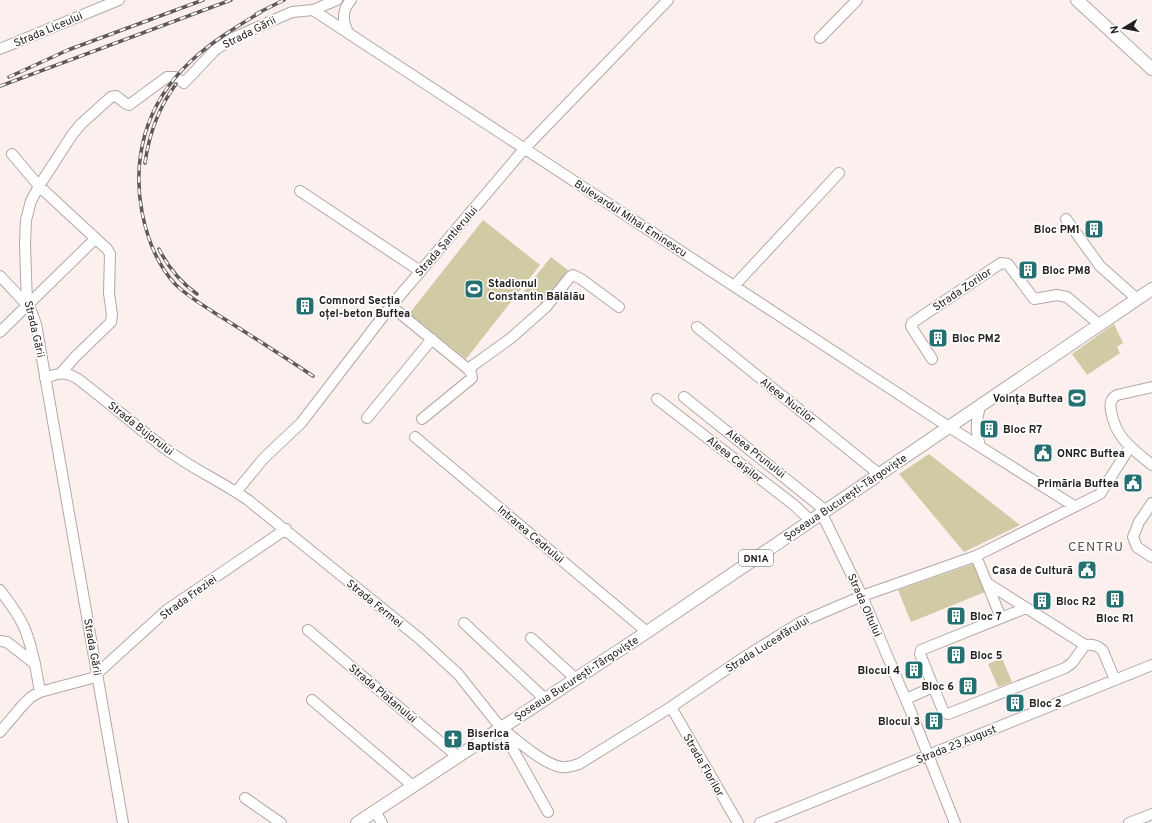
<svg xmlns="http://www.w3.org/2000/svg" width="1152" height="823" viewBox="0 0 1152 823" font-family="Overpass,sans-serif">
<rect width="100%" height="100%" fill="#fbf0ed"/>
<path fill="#d1cba5" d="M483,220l57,45 -74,94 -57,-45z
M551,257l18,14 -26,34 -19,-14z
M1114,324l9,19 -6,4 3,6 -33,22 -15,-21z
M929,454l91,71 -56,27 -65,-78z
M973,564l12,28 -74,30 -13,-32z
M1002,658l10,24 -14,5 -10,-23z"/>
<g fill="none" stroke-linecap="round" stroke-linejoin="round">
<g stroke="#b3a8a5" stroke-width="12">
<path id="minor" d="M313,10l636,417 125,79
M348,32c-6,-12 -6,-22 3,-32
M820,38l37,-38
M0,49l119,-49
M12,154l27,32 68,63 3,5 -1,39 3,22 -1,7 -36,35 -14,16
M300,191l120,80
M1066,219l34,47 37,33
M0,276l30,32 6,16 87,499
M734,286l105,-113
M27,305l-2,-61 1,-24 5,-19 8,-15 33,-51 9,-11 30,-27 5,-1 9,7 4,2 38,-28h8l9,6 31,-33 18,-12 59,-26 21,-2 24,-10
M391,306l77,63 3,4 1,5 -50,41
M697,327l182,147
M0,332l95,-93
M932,359l-20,-31 -1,-2 1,-3 89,-60 7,1 26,35 23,-4 10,2 33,28
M468,369l43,-31 35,-31 24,-30 3,-2 8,4 38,28
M45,378c15,-5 19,-7 33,1 30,23 59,48 89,71 26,19 55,32 81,50l172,139 38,35 43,54 47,84
M1152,387l-35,8c-7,4 -7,9 -6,16 5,28 21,37 41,54
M684,397l142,114
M657,399l137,106 17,16
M367,418l65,-79
M415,437l232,195
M980,446c-5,-14 -4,-26 0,-40
M236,492l28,-34 37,-35 90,-117 134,-158 143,-148
M1152,503l-13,19 -6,15 4,10 15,10
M822,514l40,82 49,116 44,111
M976,556l25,62
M987,583l98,62c7,-1 13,0 18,6l12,29
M0,590c8,11 17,22 23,35 6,12 9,26 12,39
M1026,608l-105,42 -1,4 24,59 4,1 117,-46 7,-5 13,-18
M464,623l81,76
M308,630l150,127
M531,638l45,41
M0,641l7,1 28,22 5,28
M906,699l27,-12
M312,700l101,86
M671,707l67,116
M501,728c15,11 42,36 60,39 6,1 12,-1 18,-3l92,-57 75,-51 55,-34 61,-26 114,-40 124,-62 30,-47
M0,732l22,-26 9,-9 9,-5 52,-14 75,-68 119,-81
M245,798l36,25
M375,811l7,12
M760,823l392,-158
M1129,823l23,-9"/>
</g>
<g stroke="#b3a8a5" stroke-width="14">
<path id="major" d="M1077,0l75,69
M357,823l290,-191 505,-343"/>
</g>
<use href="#minor" stroke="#fff" stroke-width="10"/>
<use href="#major" stroke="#fff" stroke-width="12"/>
<g stroke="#5f5957" stroke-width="3.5">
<path id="rail" d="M261,12c-52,31 -98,61 -116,122 -7,25 -8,52 -3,78 5,26 15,53 34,73 15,14 33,24 50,35 29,18 58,37 87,56
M256,14l28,-14
M9,77l59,-27 135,-50
M0,86l231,-86
M145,163c4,-29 14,-56 31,-79
M159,249c9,18 21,33 38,45"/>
</g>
<use href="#rail" stroke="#fff" stroke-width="2" stroke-dasharray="6" stroke-linecap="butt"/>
</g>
<defs>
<g id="building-square" transform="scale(1)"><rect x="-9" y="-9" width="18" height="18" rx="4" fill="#257073" stroke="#fff"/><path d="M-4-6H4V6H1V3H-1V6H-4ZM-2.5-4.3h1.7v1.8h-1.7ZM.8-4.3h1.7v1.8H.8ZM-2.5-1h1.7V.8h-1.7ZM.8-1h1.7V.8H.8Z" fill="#fff"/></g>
<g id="stadium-square" transform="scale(1)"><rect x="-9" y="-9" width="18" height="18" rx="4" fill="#257073" stroke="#fff"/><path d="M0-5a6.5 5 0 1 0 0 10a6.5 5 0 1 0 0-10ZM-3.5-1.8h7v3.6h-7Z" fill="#fff"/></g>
<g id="civic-square" transform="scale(1)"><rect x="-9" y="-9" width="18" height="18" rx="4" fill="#257073" stroke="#fff"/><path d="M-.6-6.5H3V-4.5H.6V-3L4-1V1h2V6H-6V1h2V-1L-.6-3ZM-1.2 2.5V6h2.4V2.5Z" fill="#fff"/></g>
<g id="church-square" transform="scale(1)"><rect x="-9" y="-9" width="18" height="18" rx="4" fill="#257073" stroke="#fff"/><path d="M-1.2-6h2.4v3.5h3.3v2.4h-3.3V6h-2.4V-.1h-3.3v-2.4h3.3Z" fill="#fff"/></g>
</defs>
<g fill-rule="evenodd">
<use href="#building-square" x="1094" y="229"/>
<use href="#building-square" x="1028" y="270"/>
<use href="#stadium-square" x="474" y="289"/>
<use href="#building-square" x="305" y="306"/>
<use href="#building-square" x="938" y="338"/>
<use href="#stadium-square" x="1077" y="398"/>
<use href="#building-square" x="989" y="429"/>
<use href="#civic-square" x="1043" y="453"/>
<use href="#civic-square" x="1133" y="483"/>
<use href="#civic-square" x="1087" y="570"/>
<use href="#building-square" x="1115" y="599"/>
<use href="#building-square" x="1042" y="601"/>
<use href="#building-square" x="956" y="616"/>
<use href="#building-square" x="956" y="655"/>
<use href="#building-square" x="914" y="670"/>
<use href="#building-square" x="968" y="686"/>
<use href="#building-square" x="1015" y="703"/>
<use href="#building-square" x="934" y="721"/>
<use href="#church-square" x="453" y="739"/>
</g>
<g text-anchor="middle" stroke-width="3.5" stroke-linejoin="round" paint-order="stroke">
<rect fill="#fff" stroke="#666463" stroke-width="1" x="739" y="550" width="34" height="16" rx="3"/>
<g font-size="10" font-weight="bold" fill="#252120">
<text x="756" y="562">DN1A</text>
</g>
<g font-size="11" fill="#252120" stroke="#fff">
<text transform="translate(48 29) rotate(-23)" y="4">Strada Liceului</text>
<text transform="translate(249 32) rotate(-27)" y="4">Strada Gării</text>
<text transform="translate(631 218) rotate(33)" y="4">Bulevardul Mihai Eminescu</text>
<text transform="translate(446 241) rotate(-49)" y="4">Strada Șantierului</text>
<text transform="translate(962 289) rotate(-34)" y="4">Strada Zorilor</text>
<text transform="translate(35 329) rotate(77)" y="4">Strada Gării</text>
<text transform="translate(788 400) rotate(38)" y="4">Aleea Nucilor</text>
<text transform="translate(141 428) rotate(38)" y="4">Strada Bujorului</text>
<text transform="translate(756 453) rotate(38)" y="4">Aleea Prunului</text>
<text transform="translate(735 459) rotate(38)" y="4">Aleea Caișilor</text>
<text transform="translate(845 497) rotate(-34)" y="4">Șoseaua București-Târgoviște</text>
<text transform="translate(531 534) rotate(40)" y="4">Intrarea Cedrului</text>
<text transform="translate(188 597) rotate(-36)" y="4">Strada Freziei</text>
<text transform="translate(375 603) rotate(39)" y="4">Strada Fermei</text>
<text transform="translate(865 605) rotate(66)" y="4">Strada Oltului</text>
<text transform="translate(767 644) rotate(-32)" y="4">Strada Luceafărului</text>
<text transform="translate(93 647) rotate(80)" y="4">Strada Gării</text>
<text transform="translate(576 678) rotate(-33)" y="4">Șoseaua București-Târgoviște</text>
<text transform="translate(383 693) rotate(40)" y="4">Strada Platanului</text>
<text transform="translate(956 744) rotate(-22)" y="4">Strada 23 August</text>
<text transform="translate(704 765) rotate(60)" y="4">Strada Florilor</text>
</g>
<g font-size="11" font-weight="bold" fill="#252120" stroke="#fff" text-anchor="start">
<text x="1080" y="233" text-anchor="end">Bloc PM1</text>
<text x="1042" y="274">Bloc PM8</text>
<text x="488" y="287">Stadionul<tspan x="488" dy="13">Constantin Bălălău</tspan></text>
<text x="319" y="304">Comnord Secția<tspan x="319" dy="13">oțel-beton Buftea</tspan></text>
<text x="952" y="342">Bloc PM2</text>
<text x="1063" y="402" text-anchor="end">Voința Buftea</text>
<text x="1003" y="433">Bloc R7</text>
<text x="1057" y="457">ONRC Buftea</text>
<text x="1119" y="487" text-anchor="end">Primăria Buftea</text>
<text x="1073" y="574" text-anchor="end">Casa de Cultură</text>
<text x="1056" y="605">Bloc R2</text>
<text x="970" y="620">Bloc 7</text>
<text x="1115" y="622" text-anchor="middle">Bloc R1</text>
<text x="970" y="659">Bloc 5</text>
<text x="900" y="674" text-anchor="end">Blocul 4</text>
<text x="954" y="690" text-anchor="end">Bloc 6</text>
<text x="1029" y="707">Bloc 2</text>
<text x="920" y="725" text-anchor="end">Blocul 3</text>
<text x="467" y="737">Biserica<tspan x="467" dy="13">Baptistă</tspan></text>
</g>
<g font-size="13" letter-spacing="1" fill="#5a504e" stroke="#fff">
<text x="1096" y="551">CENTRU</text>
</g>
</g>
<g transform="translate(1124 28) rotate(260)" stroke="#ffffff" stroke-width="3" paint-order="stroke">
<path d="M0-3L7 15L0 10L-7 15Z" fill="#252120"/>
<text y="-6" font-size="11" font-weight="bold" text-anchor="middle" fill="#252120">N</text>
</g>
</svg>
